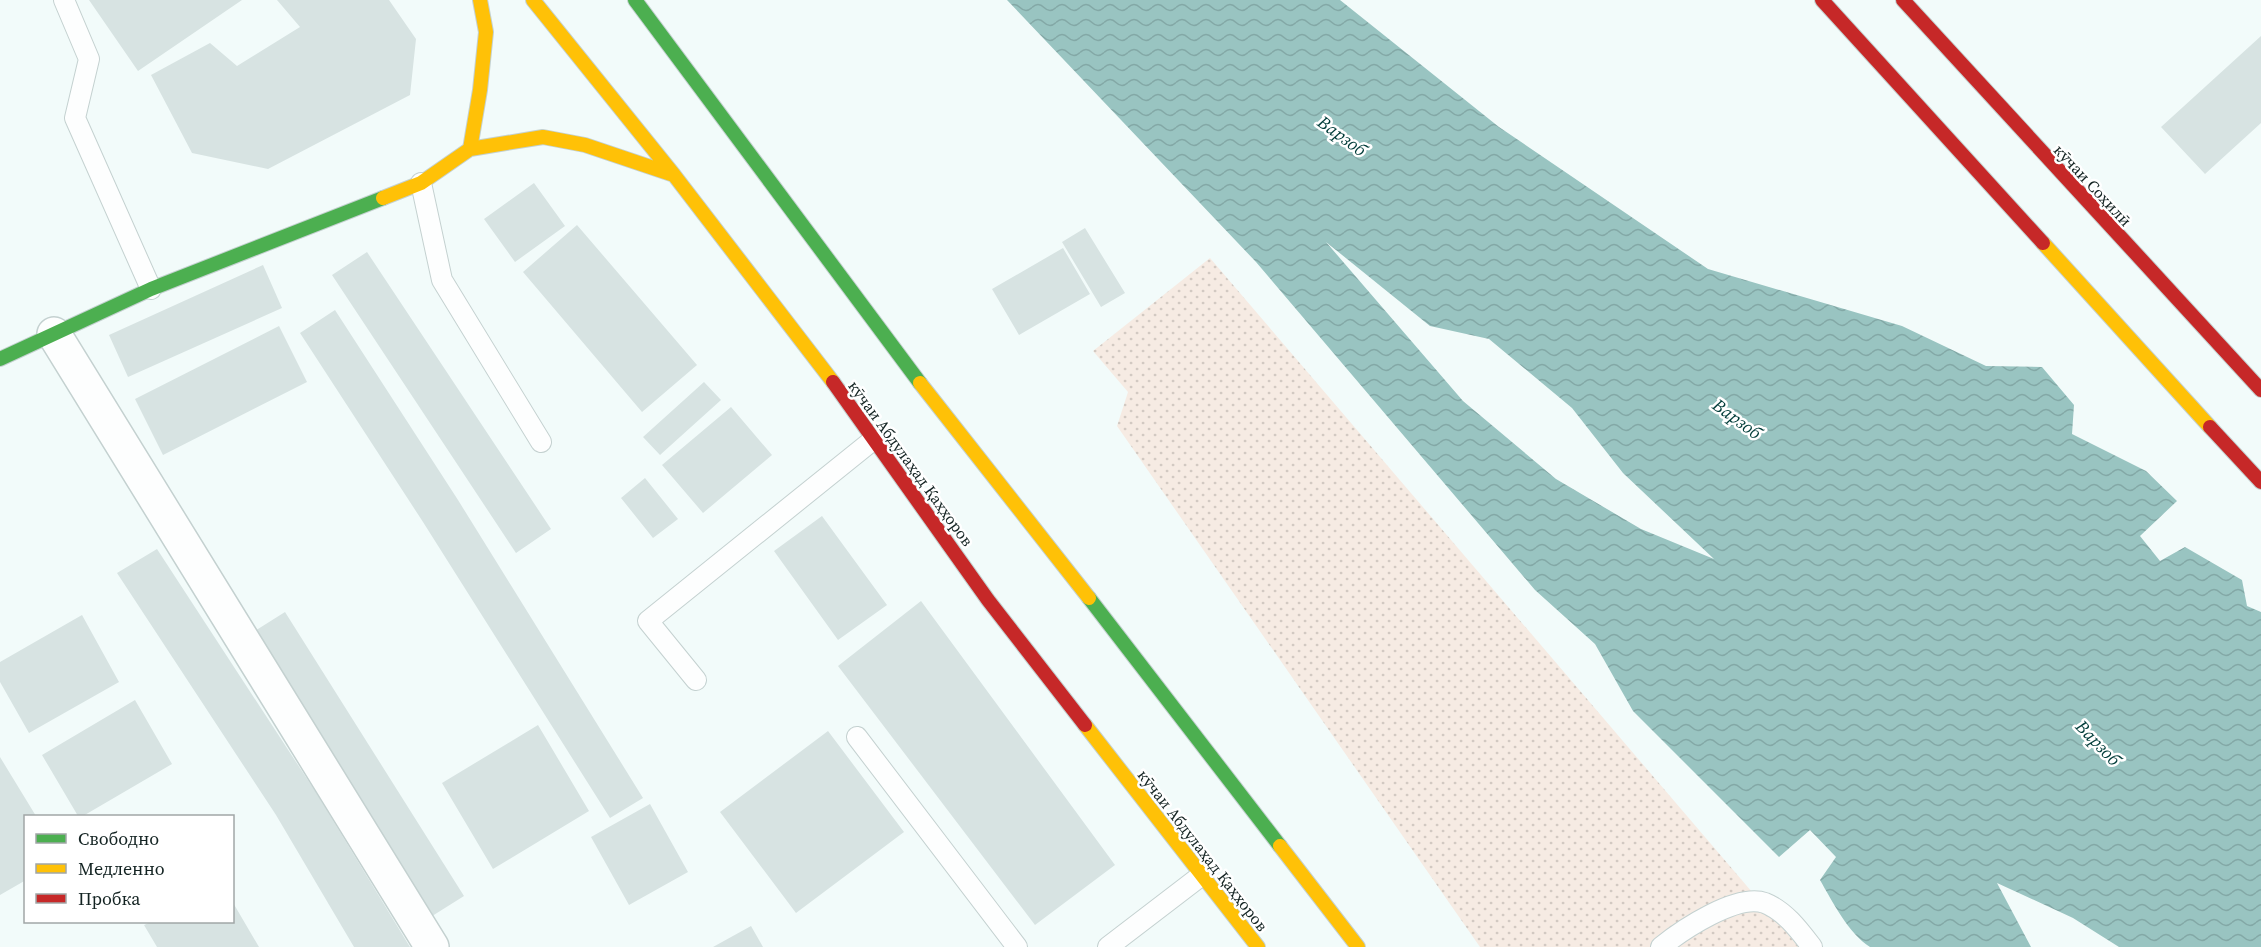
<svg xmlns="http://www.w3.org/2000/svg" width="2261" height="947" viewBox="0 0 2261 947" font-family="'Source Serif 4',serif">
<defs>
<pattern id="park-dots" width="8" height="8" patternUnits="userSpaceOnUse" patternTransform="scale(1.5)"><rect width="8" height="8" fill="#f6ebe3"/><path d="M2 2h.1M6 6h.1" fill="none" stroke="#d2c9c2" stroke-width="1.8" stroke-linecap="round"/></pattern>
<pattern id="water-waves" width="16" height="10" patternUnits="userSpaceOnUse" patternTransform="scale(1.5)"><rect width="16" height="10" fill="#99c4c1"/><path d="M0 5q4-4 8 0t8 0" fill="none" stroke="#83a8a6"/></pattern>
</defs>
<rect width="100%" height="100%" fill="#f2fbfa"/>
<path fill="url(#park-dots)" d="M1210,258l589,689h-319l-363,-521 11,-34 -35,-41z"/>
<path fill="url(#water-waves)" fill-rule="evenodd" d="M1007,0h333l159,127 209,142 194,57 84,40 56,1 32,38 -2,29 74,37 31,30 -37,35 20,25 25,-14 57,33 5,26 14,6v335h-142l-46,-29 -76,-35 34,64h-161c-21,-13 -38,-46 -50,-67l16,-23 -26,-27 -31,27 -146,-146 -38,-67 -60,-54 -279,-328zM1326,242l104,84 59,13 83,69 51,65 91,86 -73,-30 -85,-50 -93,-78z"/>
<path fill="#d7e3e2" d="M89,0h153l-104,71z
M277,0h112l27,39 -6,56 -142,74 -76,-16 -41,-78 59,-32 27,23 63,-39z
M2261,36v87l-56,51 -44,-47z
M534,183l31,43 -50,36 -31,-43z
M577,225l120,140 -55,47 -119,-140z
M1085,228l40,65 -24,14 -39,-65z
M1063,248l27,46 -71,41 -27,-46z
M367,252l184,277 -35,24 -184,-278z
M263,265l19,43 -154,69 -19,-42z
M335,310l123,190 185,298 -33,20 -187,-296 -123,-189z
M279,326l28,56 -144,73 -28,-56z
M704,382l17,18 -61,55 -17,-18z
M731,407l41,48 -69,58 -41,-48z
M645,478l33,41 -25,19 -32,-40z
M822,516l65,89 -49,35 -64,-89z
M157,549l158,242 95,156h-56l-78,-132 -159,-242z
M921,601l194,264 -80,60 -197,-259z
M285,612l179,284 -35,22 -179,-284z
M82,615l37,67 -90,51 -29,-51v-20z
M135,700l37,64 -89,52h-5l-36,-61z
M538,725l51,86 -96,58 -51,-86z
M828,731l76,101 -108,81 -76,-101z
M0,757l36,59h-10v64l-26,15z
M650,804l38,68 -59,33 -38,-68z
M232,901l27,46h-102l-13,-22 7,-3h81z
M751,926l12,21h-50z"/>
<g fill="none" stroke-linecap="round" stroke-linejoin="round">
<g stroke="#c4d1d0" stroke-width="22">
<path id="lane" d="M64,0l25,59 -14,59 76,171
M421,183l21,97 99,162
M696,680l-48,-59 225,-181
M857,737l160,210
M1108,947l94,-72
M1661,947c21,-17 76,-54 104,-44 20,8 34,27 47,44"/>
</g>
<g stroke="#c4d1d0" stroke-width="36">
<path id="street" d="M54,334l378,613"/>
</g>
<g stroke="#c4d1d0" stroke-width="16">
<path id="fast" d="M635,0l285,383
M0,359l151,-70 232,-91
M1089,598l191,248"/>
</g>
<g stroke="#c4d1d0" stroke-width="16">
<path id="slow" d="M533,0l141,175 159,207
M470,149l10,-59 6,-58 -6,-32
M383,198l38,-15 49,-34 73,-12 42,8 89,30
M2043,243l167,184
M920,383l169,215
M1085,725l173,222
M1280,846l78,101"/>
</g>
<g stroke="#c4d1d0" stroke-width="16">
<path id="jam" d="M1822,0l221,243
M1903,0l358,390
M833,382l155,218 97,125
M2210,427l51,55"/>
</g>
<use href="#lane" stroke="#fdfefe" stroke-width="20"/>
<use href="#street" stroke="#fdfefe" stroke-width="33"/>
<use href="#fast" stroke="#4caf50" stroke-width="14"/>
<use href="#slow" stroke="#ffc107" stroke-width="14"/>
<use href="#jam" stroke="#c62828" stroke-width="14"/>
</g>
<g text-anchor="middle" stroke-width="5" stroke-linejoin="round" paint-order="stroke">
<g font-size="16" fill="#132322" stroke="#fff">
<text transform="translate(2093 185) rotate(47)" y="6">кӯчаи Соҳилӣ</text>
<text transform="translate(911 463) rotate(54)" y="6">кӯчаи Абдулаҳад Қаҳҳоров</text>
<text transform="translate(1203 850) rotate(52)" y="6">кӯчаи Абдулаҳад Қаҳҳоров</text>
</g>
<g font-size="18" font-style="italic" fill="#013c39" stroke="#fff">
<text transform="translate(1342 136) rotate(36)" y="6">Варзоб</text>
<text transform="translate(1737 419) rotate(36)" y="6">Варзоб</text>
<text transform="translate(2098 743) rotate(46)" y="6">Варзоб</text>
</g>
</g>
<rect x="24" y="815" width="210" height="108" fill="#ffffff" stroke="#a1a7a7" stroke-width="1.5"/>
<rect x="36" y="834" width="30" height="9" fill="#4caf50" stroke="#a1a7a7" stroke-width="1.5"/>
<text x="78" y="845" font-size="18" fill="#132322">Свободно</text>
<rect x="36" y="864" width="30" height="9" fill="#ffc107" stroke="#a1a7a7" stroke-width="1.5"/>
<text x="78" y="875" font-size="18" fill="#132322">Медленно</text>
<rect x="36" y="894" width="30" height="9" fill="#c62828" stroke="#a1a7a7" stroke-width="1.5"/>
<text x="78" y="905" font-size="18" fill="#132322">Пробка</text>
</svg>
